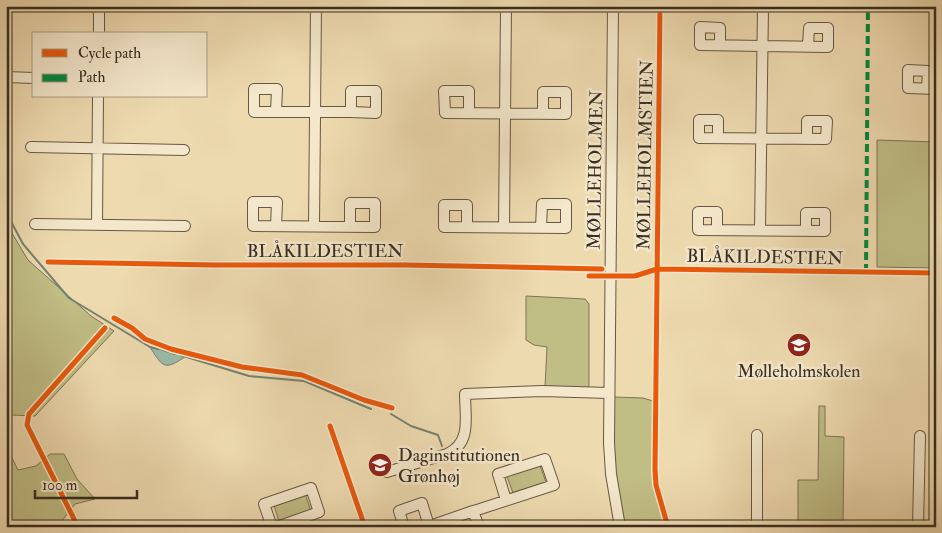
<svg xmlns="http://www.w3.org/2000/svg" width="942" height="533" viewBox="0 0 942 533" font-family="'IM FELL Double Pica',serif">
<rect width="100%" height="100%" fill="#eedaaf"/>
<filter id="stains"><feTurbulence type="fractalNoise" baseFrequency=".004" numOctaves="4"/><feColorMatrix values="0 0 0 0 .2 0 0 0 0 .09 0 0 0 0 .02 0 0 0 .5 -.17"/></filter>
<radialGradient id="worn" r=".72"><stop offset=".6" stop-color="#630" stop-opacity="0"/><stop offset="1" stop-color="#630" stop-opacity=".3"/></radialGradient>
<path fill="#c0bd85" stroke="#7c7554" d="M877,140l59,2v126l-59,-1z
M6,223l22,37 63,56 23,15 -79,85 -24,-1 -5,4z
M526,296l59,3 4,5v84l-44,-1 2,-40 -13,-2 -8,-5z
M614,397l29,1 10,3 1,79 12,47h-42l-8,-37 -3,-50z
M819,406h6v30l19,1 -1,90h-45v-47h20z
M6,446l12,24 18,-4 14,-12h14l13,25 18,20 -20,5 -18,23h-51z
M539,463l7,19 -33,11 -7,-19z
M305,494l6,17 -32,11 -5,-17z"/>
<path fill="#9abba7" stroke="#738272" d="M150,347l36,9c-22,16 -24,10 -36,-9z"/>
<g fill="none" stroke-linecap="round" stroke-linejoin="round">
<path stroke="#738272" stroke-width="2" d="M6,212l17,32 46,54 81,49 8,2
M163,350l12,4
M180,355l69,21 55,5 67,28
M391,414l20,12 27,9 4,11"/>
<g stroke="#665845" stroke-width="12">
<path id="minor" d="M613,6l-4,437 2,31 9,53
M99,34v-28
M720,45v-17l-20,-1v18l128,2v-19h-19l-1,18
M6,77l28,1
M927,88l1,-17 -20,-1v18l28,1
M276,112l1,-23h-23v23h97v-21h25v22l-25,-1
M469,112v-21h-25l1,22 121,1v-22h-23v21
M718,138v-18h-19v18l127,1 1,-18h-20v18
M31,147l153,3
M35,224l150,2
M97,225l1,-129
M276,226l1,-24h-24v24l122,1v-24h-25v23
M314,226l2,-220
M467,227v-22h-23v22l122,1v-24h-24l-1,24
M504,227l2,-221
M717,230v-18h-19v18l127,1v-18h-19v18
M760,230l3,-224
M387,472l60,-18c25,-11 18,-37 18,-60l77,-3 67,2
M473,511l6,16
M272,527l-8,-23 47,-16 8,24 -42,15
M404,527l-5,-16 23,-8 7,23
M427,527l46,-16 7,-2 74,-24 -9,-26 -47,15 8,26
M757,527v-92
M918,527l2,-91"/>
</g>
<use href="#minor" stroke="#f4e7cb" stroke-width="10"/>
<path stroke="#00873e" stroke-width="4" stroke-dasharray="8 4" stroke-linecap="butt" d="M866,272l2,-266"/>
<g stroke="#f4e7cb" stroke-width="8">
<path id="cycleway" d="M660,6l-5,463 1,16 12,42
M48,262l166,3h192l196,4
M589,276h46l22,-7 279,4
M114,318l18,10 13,11 26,10 71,18 60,8 62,25 28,8
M330,426l35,101
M78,527l-51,-102 2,-11 76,-86"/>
</g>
<use href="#cycleway" stroke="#e8590c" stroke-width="5"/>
</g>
<defs>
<g id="school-disc" transform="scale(1.25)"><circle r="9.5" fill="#8f2418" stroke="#f4e7cb"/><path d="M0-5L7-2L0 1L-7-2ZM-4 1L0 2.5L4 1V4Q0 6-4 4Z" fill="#fff"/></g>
</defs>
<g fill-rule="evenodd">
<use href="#school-disc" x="799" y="345"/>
<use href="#school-disc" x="380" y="465"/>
</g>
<g text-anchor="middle" stroke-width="5" stroke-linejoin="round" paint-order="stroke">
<g font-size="18" fill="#382d22" stroke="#f4e7cb">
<text transform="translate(645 155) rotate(-89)" y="6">MØLLEHOLMSTIEN</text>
<text transform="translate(595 170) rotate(-89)" y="6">MØLLEHOLMEN</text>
<text x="325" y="257">BLÅKILDESTIEN</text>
<text transform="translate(765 257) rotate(1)" y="6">BLÅKILDESTIEN</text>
</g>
<g font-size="18" fill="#382d22" stroke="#f4e7cb">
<text x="799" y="377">Mølleholmskolen</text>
<text x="398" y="461" text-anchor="start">Daginstitutionen<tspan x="398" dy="21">Grønhøj</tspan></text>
</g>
</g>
<rect width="942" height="533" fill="none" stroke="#eedaaf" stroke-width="25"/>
<rect x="8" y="8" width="927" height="518" fill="none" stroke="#382d22" stroke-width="2.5"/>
<rect x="12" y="12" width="917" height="508" fill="none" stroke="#382d22"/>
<rect x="32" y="32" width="175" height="65" fill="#f4e7cb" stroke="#a99d87"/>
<rect x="42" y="49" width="25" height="8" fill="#e8590c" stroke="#a99d87"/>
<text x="78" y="58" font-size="15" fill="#382d22">Cycle path</text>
<rect x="42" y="74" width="25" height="8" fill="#00873e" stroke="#a99d87"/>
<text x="78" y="82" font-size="15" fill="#382d22">Path</text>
<path d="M35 490v8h102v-8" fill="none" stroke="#382d22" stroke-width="2.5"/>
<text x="42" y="490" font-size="15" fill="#382d22" stroke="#f4e7cb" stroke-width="4" paint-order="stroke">100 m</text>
<rect width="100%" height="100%" filter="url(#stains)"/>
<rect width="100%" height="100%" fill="url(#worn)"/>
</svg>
